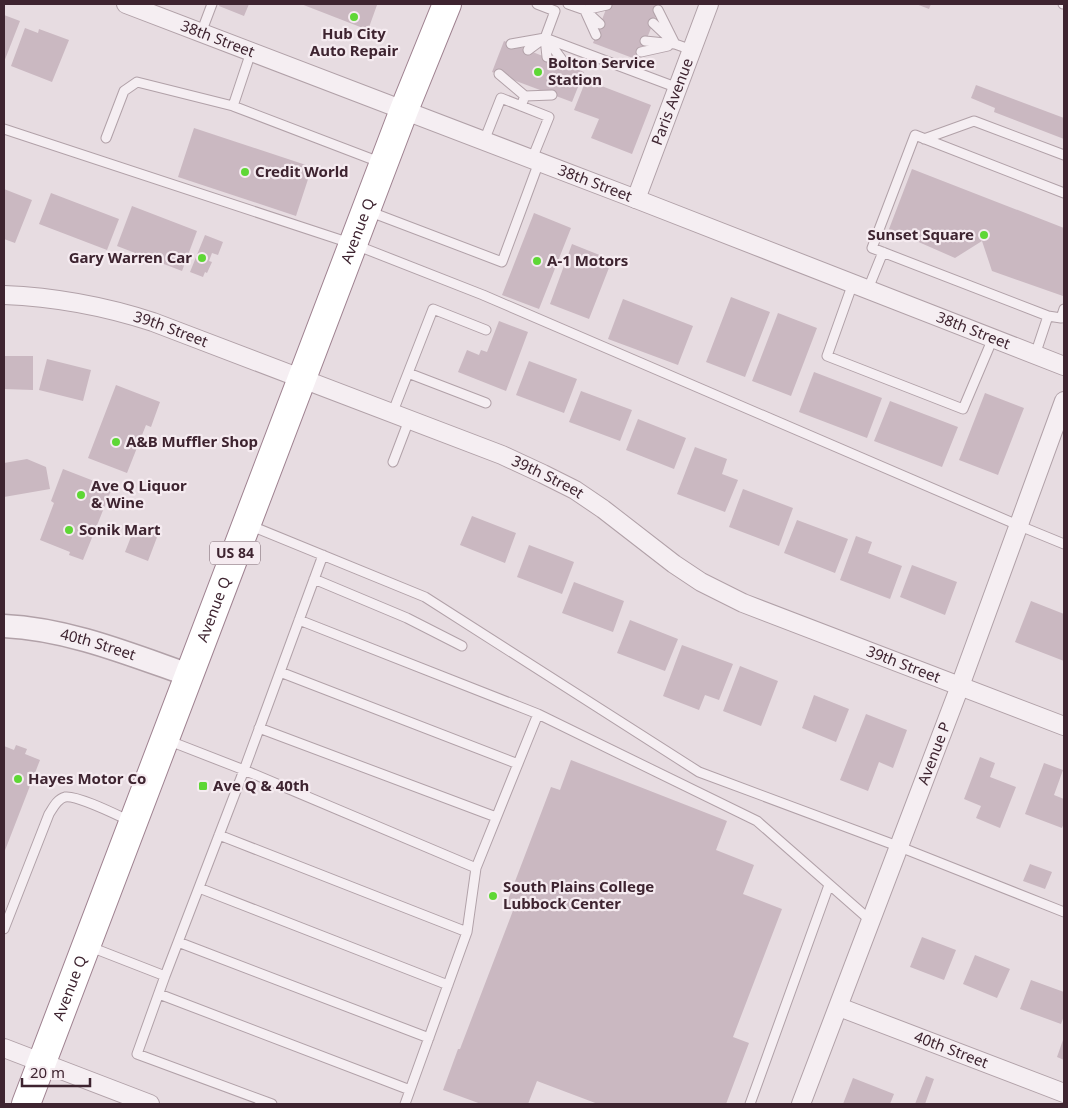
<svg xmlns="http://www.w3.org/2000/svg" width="1068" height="1108" viewBox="0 0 1068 1108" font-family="'Noto Sans',sans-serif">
<rect width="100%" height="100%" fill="#e7dce1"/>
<path fill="#cab8c1" d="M220,4h29l-5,12 -25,-10z
M301,4h72l4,1 -9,25z
M608,4h53l-23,56 -45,-17z
M916,4h15l-2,5z
M4,15l16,6 -16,41z
M25,28l13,5 1,-4 30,11 -17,42 -41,-16z
M504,41l80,31 -12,30 -80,-30z
M586,80l65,25 -19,49 -41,-16 8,-19 -25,-9z
M976,85l88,33v21l-70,-27 1,-4 -24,-10z
M194,128l118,39 -16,49 -118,-39z
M912,169l152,59v64l-1,4 -71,-25 -10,-30 -27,17 -66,-29z
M4,189l28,11 -17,43 -11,-4z
M51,193l68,26 -12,31 -68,-26z
M132,206l65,25 -15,40 -65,-25z
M534,213l37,15 -32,81 -37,-14z
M205,235l18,7 -5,13 -6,-2 -3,8 3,1 -5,11 -2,-1 -2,5 -13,-5z
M572,244l40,16 -23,59 -39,-15z
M731,297l39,15 -25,65 -39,-15z
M623,299l70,27 -15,39 -70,-26z
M778,313l39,15 -26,68 -39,-15z
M499,321l29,11 -22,59 -48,-19 9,-22 12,5 2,-5 6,2z
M4,356h29v34l-29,-1z
M47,359l44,11 -8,31 -44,-11z
M529,361l48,18 -13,34 -48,-18z
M814,372l68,26 -15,40 -68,-26z
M116,385l44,17 -9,25 -5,-2 -19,48 -39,-15z
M581,391l51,19 -12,31 -51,-19z
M985,393l39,15 -26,67 -39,-15z
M890,401l68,26 -16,40 -68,-26z
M638,419l48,19 -12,31 -48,-19z
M695,447l32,12 -5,15 16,6 -13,32 -48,-18z
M27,459l19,8 4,22 -46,8v-34z
M63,469l49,19 -29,72 -14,-5 1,-3 -30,-12 14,-37 -3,-2z
M743,489l50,19 -14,38 -50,-19z
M472,516l44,17 -11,30 -45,-18z
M797,520l51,19 -13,34 -51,-20z
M136,524l23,8 -11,29 -23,-9z
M856,536l16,6 -4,11 34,13 -12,33 -50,-19z
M529,545l45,17 -12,32 -45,-17z
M912,565l45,17 -12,33 -45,-18z
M574,582l50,19 -11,31 -51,-19z
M1031,601l33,13v47l-49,-19z
M630,620l48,19 -13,32 -48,-18z
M682,645l51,19 -14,36 -14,-5 -6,15 -36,-14z
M740,666l38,15 -17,45 -38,-15z
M814,695l35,14 -13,33 -34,-14z
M866,714l41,16 -14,38 -14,-6 -11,29 -28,-11z
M16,745l11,4 -2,5 15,6 -36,93v-107l10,4z
M980,757l15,6 -5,14 26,10 -16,41 -24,-10 5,-12 -17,-7z
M571,760l156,61 -11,29 38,15 -11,29 39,15 -49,128 16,6 -23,61h-128l-61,-23 -9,23h-47l-38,-14 15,-41h2l54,-141 -8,-3 45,-118 9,3z
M1044,763l19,7 -9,25 10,4v24l-2,5 -37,-14z
M1030,864l22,8 -7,17 -22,-8z
M922,937l34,13 -12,30 -34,-13z
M975,955l35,14 -13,29 -34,-14z
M1031,980l33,12v24l-3,8 -41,-15z
M1064,1037v23l-7,-3z
M926,1076l8,3 -9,25h-10z
M853,1078l41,16 -4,10h-47z"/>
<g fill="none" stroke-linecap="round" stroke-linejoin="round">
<g stroke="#b1a1a8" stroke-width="11">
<path id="service" d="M537,4l18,7 -10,27 2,19
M568,4l17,6 15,14
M1063,4h1
M585,10l22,-5
M658,10l17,34
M586,13l10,22
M653,23l18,17
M201,33l11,-29
M546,38l19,26
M645,41l30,3 17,6
M511,44l34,-6 133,50
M528,50l15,-11
M251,52l-18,54 149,57
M641,52l27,-6
M499,74l26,22
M521,106l4,-10 27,-1
M4,129l349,115 130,51 537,231 44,18
M106,138l18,-47 13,-9 96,24
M924,139l50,-18 90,34
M484,141l17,-43 48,19 -17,42
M368,211l134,51 37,-100
M853,283l-26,73 136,53 30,-71
M868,289l15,-37
M1048,316l13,2 3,-9
M1035,355l13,-39 -176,-68 43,-113 149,58
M408,373l78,30
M392,414l41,-105 53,21
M393,462l16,-42
M249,525l176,72 274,175 201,75 164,65
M314,579l93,39 55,28
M299,620l239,94 -62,154
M280,672l238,92
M538,714l219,107 114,100
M259,728l237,89
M167,740l77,30 232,98 -9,64 -62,172
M219,835l248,97
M199,888l249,97
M4,929l45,-115c4,-6 8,-15 16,-17 12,-2 52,18 65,24
M178,942l251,96
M88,946l77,30 79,-206 79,-215
M165,976l-28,78 135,50
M159,994l251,96
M750,1104l79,-219"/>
</g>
<g stroke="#b1a1a8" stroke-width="20">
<g id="minor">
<path id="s1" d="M126,4l510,195 428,167"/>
<path id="s2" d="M636,199l73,-195"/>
<path id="s3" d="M4,295c51,2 100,11 149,27l349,133 41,19 32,16 28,19 71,55 27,18 42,21 321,123"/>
<path id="s4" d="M839,1007l225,86"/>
<path d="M4,1048l146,56"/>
<path id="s5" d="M801,1104l159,-418 104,-285"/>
</g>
</g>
<g stroke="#b1a1a8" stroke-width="25">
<g id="tertiary">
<path id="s6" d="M4,626c64,3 125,28 185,49"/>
</g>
</g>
<g stroke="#9f8290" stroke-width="30">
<g id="trunk">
<path id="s7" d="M26,1104l378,-994 43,-106"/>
</g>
</g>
<use href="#service" stroke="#f5eef2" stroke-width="9"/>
<use href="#minor" stroke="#f5eef2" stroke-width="18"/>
<use href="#tertiary" stroke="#f5eef2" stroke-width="22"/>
<use href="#trunk" stroke="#fff" stroke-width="28"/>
</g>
<g fill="#5ed735" stroke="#f5ebf0" stroke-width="2">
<circle cx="354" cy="17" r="5"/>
<circle cx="538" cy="72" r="5"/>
<circle cx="245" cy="172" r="5"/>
<circle cx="984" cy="235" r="5"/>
<circle cx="202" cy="258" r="5"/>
<circle cx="537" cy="261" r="5"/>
<circle cx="116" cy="442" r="5"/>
<circle cx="81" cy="495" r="5"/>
<circle cx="69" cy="530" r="5"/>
<circle cx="18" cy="779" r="5"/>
<rect x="198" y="781" width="10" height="10" rx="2.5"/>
<circle cx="493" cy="896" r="5"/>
</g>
<g text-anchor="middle" stroke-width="4.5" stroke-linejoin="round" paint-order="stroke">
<rect fill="#f5ebf0" stroke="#75606a" stroke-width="1" x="210" y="541.5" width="50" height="23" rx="4"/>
<g font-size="14" font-weight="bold" fill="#3e2430">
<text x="235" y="558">US 84</text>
</g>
<g font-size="15" font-weight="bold" fill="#3e2430" stroke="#f5ebf0" text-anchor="start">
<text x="354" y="39" text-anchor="middle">Hub City<tspan x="354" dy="17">Auto Repair</tspan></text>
<text x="548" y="68">Bolton Service<tspan x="548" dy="17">Station</tspan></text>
<text x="255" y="177">Credit World</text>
<text x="974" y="240" text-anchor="end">Sunset Square</text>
<text x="192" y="263" text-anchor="end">Gary Warren Car</text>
<text x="547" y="266">A-1 Motors</text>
<text x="126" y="447">A&amp;B Muffler Shop</text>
<text x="91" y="491">Ave Q Liquor<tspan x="91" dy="17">&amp; Wine</tspan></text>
<text x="79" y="535">Sonik Mart</text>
<text x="28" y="784">Hayes Motor Co</text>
<text x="213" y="791">Ave Q &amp; 40th</text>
<text x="503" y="892">South Plains College<tspan x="503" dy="17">Lubbock Center</tspan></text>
</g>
<g font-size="15" fill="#3e2430" stroke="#f5ebf0">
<text dy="5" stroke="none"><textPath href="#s1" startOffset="98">38th Street</textPath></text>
<text dy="5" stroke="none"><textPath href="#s2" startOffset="104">Paris Avenue</textPath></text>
<text dy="5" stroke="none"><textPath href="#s1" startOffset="502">38th Street</textPath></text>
<text dy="5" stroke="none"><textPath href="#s7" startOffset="934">Avenue Q</textPath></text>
<text dy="5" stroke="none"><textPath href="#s3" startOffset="171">39th Street</textPath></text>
<text dy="5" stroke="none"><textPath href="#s1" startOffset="908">38th Street</textPath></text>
<text dy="5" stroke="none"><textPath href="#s3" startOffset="576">39th Street</textPath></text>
<text dy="5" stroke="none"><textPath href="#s7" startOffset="529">Avenue Q</textPath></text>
<text dy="5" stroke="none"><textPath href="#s6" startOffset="96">40th Street</textPath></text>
<text dy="5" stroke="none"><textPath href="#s3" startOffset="981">39th Street</textPath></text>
<text dy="5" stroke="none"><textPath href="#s5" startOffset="375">Avenue P</textPath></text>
<text dy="5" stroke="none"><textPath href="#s7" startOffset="124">Avenue Q</textPath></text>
<text dy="5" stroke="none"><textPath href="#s4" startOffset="120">40th Street</textPath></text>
</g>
</g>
<rect width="1068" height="1108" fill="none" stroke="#3e2430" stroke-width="10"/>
<path d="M22 1078v8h68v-8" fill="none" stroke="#3e2430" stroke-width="2.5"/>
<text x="30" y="1078" font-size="15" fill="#3e2430" stroke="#f5ebf0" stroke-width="4" paint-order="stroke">20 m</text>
</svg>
